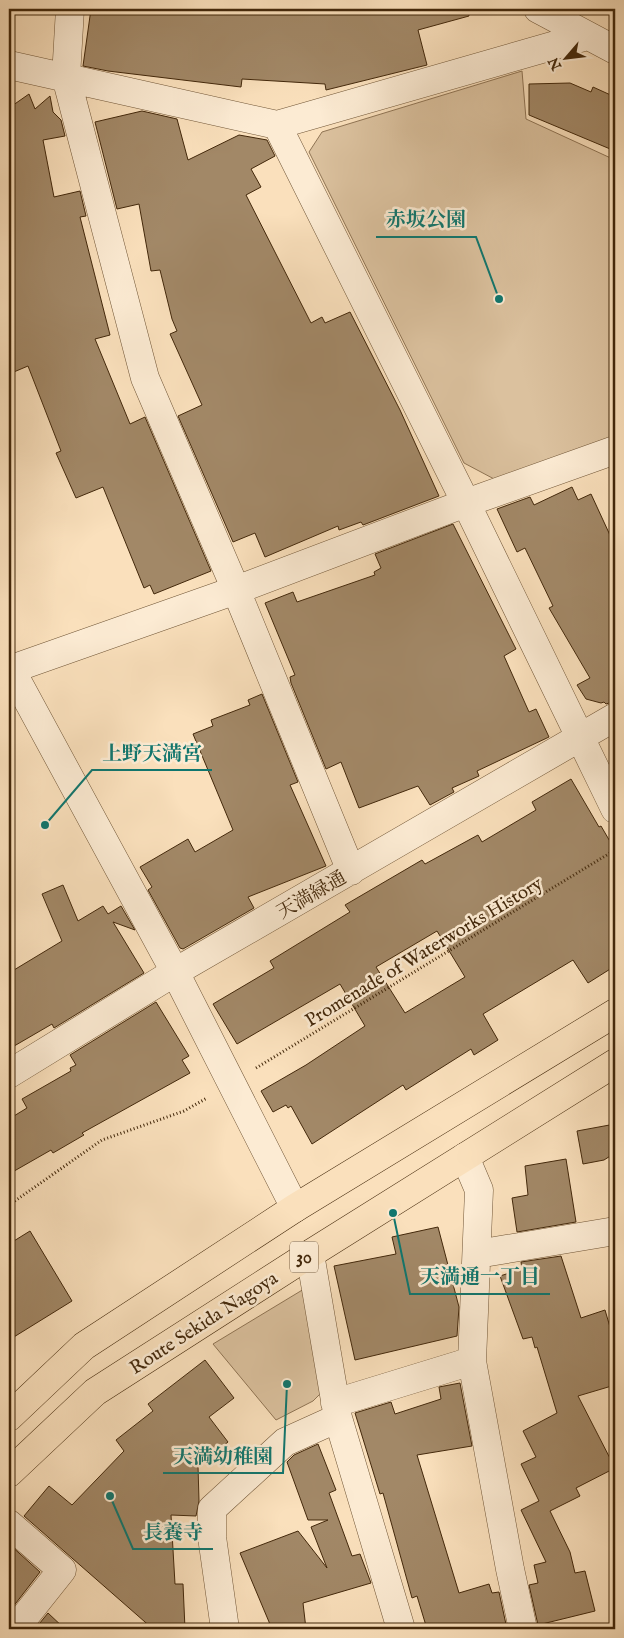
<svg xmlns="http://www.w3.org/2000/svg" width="624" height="1638" viewBox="0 0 624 1638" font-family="'IM FELL English','Noto Serif JP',serif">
<rect width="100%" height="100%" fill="#fae0bc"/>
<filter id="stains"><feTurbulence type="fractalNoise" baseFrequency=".004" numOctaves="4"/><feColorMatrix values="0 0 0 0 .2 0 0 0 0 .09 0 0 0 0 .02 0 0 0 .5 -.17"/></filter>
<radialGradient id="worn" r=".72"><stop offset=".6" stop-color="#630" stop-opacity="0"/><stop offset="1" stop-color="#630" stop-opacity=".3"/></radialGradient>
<path fill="#dbc19e" stroke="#8f7454" d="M522,71l4,48 89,41v277l-119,43 -32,-17 -155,-311 13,-20z
M304,1289l27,94 -18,18 -37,19 -63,-76z"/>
<path fill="#a28867" stroke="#43280b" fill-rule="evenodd" d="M91,9h377l1,7 -51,14 9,35 -101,25 -1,-6 -83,-5 -1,8 -133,-16 -25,-5z
M570,83l21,9 2,-5 22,10v54l-86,-36v-31z
M29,94l6,15 15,-13 3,16 8,8 4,16 -22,4 11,57 26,-6 6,25 -6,1 30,118 -15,4 35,85 15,-7 66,154 -57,23 -4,-9 -6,3 -41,-101 -27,11 -20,-45 5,-2 -33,-85 -19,8v-266z
M142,111l35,8 11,41 51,-25 28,5 8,16 -24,13 10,18 -15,8 65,128 11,-6 3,6 25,-11 50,98 39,86 -76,29 -2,-3 -22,8 -1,-4 -73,31 -10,-24 -22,9 -55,-126 24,-11 -32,-71 7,-3 -5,-12 -12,-49 -9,1 -12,-67 -22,5 -22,-87z
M572,487l6,13 13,-6 24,52v155l-9,3 -2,-2 -3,1 -15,-4 -9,-14 13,-7 -41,-70 4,-2 -28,-58 -8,4 -20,-43 33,-12 4,8z
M453,524l63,125 -12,7 25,56 7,-3 13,28 -72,34 2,5 -27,12 2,4 -24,13 -12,-19 -59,22 -18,-46 -15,7 -35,-86 -1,-6 5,-2 -30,-72 28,-11 4,10 78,-27 -1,-3 7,-4 -6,-14z
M262,694l36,88 -8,3 36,81 -78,31 6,11 -71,41 -3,-1 -32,-58 4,-3 -12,-20 48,-28 7,13 38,-22 -40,-96 20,-8 -2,-6 39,-15 -2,-5z
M571,779l28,48 2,-1 14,24v116l-27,17 -15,-23 -90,54 15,26 -24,15 -3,-6 -65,41 -3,-5 -91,59 -21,-38 -3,2 -2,-3 -13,7 -12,-21 45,-26 59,-39 -25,-42 -103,60 -24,-40 61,-36 -4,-7 80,-49 -5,-7 77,-45 3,4 53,-29 4,7 54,-32 -4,-8zM437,931l28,46 -60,36 -29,-46z
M63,885l15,36 25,-15 5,8 13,-8 14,24 -22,-8 31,51 -90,55 -2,-4 -43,25v-76l53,-32 -20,-47z
M156,1002l33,54 -7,4 8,13 -108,60 2,2 -31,18 -2,-3 -42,24v-55l18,-11 -5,-9 49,-28 -1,-3 6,-3 -6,-10z
M615,1124v29l-11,7 -21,4 -6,-33z
M566,1159l10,63 -59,10 -5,-34 16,-3 -3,-29z
M438,1227l21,80 -2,29 -102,24 -21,-94 62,-12 -4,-17z
M30,1231l42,70 -63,39v-96z
M561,1256l20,62 24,-8 10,34v41l-37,11 37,72 -39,20 4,8 -30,15 20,41 5,21 10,-2 10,40 -57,14 -9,-40 9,-2 -4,-18 12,-3 -25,-52 18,-9 -18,-37 15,-7 -13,-26 34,-18 -20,-66 -2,1 -3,-11 -9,2 -23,-63 22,-7 -1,-7z
M205,1360l29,38 -25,19 19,25 -30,24 1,35 -3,15 -25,-1 4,69h8l2,45h-32l-129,-113 25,-30 23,19 52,-54 -8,-11 37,-29 -5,-7z
M460,1383l12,63 -55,9 42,138 30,-9 3,9 7,-1 8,37h-80l-10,-33 -5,2 -29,-105 -3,1 -25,-81 36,-11 4,12 46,-15 -2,-12z
M318,1444l18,46 -7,3 23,63 8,-2 11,29 -68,20 3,26h-34l-32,-76 58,-22 29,37 -16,-41 17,-7h-20l-21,-58 7,-7z
M9,1544l31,28 -31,40z
M48,1613l17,16h-30z"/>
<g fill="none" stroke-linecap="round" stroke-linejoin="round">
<g stroke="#715637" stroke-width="29">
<path id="minor" d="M70,9l-4,68 79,301 91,212 115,281
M538,9l77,41
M9,65l268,60 189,378 149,306
M277,125l310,-89
M9,666l166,306 120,236
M9,670l227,-80 230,-87 149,-53
M9,1074l166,-102 440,-255
M465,1157l14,33 -7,171 38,208 13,60
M310,1254l28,164 63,211
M477,1254l138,-23
M335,1403l137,-42
M9,1524l53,46 -47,59
M225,1629l-13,-92v-28l73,-67 53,-24"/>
</g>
<g stroke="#43280b" stroke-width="29">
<path id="major" d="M9,1417l75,-71 211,-138 320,-195
M9,1473l86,-81 215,-138 305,-191"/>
</g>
<path stroke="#43280b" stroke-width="3" stroke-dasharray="1 2.5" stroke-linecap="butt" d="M256,1068l359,-218
M9,1205l93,-65 82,-29 23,-13"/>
<use href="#minor" stroke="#fcebd3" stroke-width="28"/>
<use href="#major" stroke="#fae0bc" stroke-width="28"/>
</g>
<g text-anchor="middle" stroke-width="5" stroke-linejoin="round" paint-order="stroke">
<rect fill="#fcebd3" stroke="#7a6247" stroke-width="1" x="290" y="1241.5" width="28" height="31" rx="4"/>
<g font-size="18" font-weight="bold" fill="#43280b">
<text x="304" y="1263">30</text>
</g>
<g font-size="19" fill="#43280b" stroke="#fcebd3">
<text transform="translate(311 894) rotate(-30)" y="7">天満緑通</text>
<text transform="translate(423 951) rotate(-31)" y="7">Promenade of Waterworks History</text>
<text transform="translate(203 1322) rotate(-33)" y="7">Route Sekida Nagoya</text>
</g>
</g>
<path fill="none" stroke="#0f766e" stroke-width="2" d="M499 299L476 237H376M45 825L92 770H212M393 1213L410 1294H550M287 1384L283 1473H163M110 1496L133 1549H213"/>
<g fill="#0f766e" stroke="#fcebd3" stroke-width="2">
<circle cx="499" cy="299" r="5"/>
<circle cx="45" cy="825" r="5"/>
<circle cx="393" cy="1213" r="5"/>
<circle cx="287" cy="1384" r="5"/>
<circle cx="110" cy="1496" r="5"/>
</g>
<g font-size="20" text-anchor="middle" font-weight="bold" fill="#0f766e" stroke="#fcebd3" stroke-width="5" stroke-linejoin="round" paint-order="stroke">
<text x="426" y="226">赤坂公園</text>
<text x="152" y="760">上野天満宮</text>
<text x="480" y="1283">天満通一丁目</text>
<text x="223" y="1463">天満幼稚園</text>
<text x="173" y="1539">長養寺</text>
</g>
<rect width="624" height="1638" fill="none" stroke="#fae0bc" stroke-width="30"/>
<rect x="10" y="10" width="604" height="1618" fill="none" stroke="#43280b" stroke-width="2.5"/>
<rect x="15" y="15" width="594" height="1608" fill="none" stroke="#43280b"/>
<g transform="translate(566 58) rotate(242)" stroke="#fcebd3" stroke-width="4" paint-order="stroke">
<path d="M0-4L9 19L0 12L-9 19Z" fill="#43280b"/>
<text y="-8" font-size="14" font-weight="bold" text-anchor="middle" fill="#43280b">N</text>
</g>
<rect width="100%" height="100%" filter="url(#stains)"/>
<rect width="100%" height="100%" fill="url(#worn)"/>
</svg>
